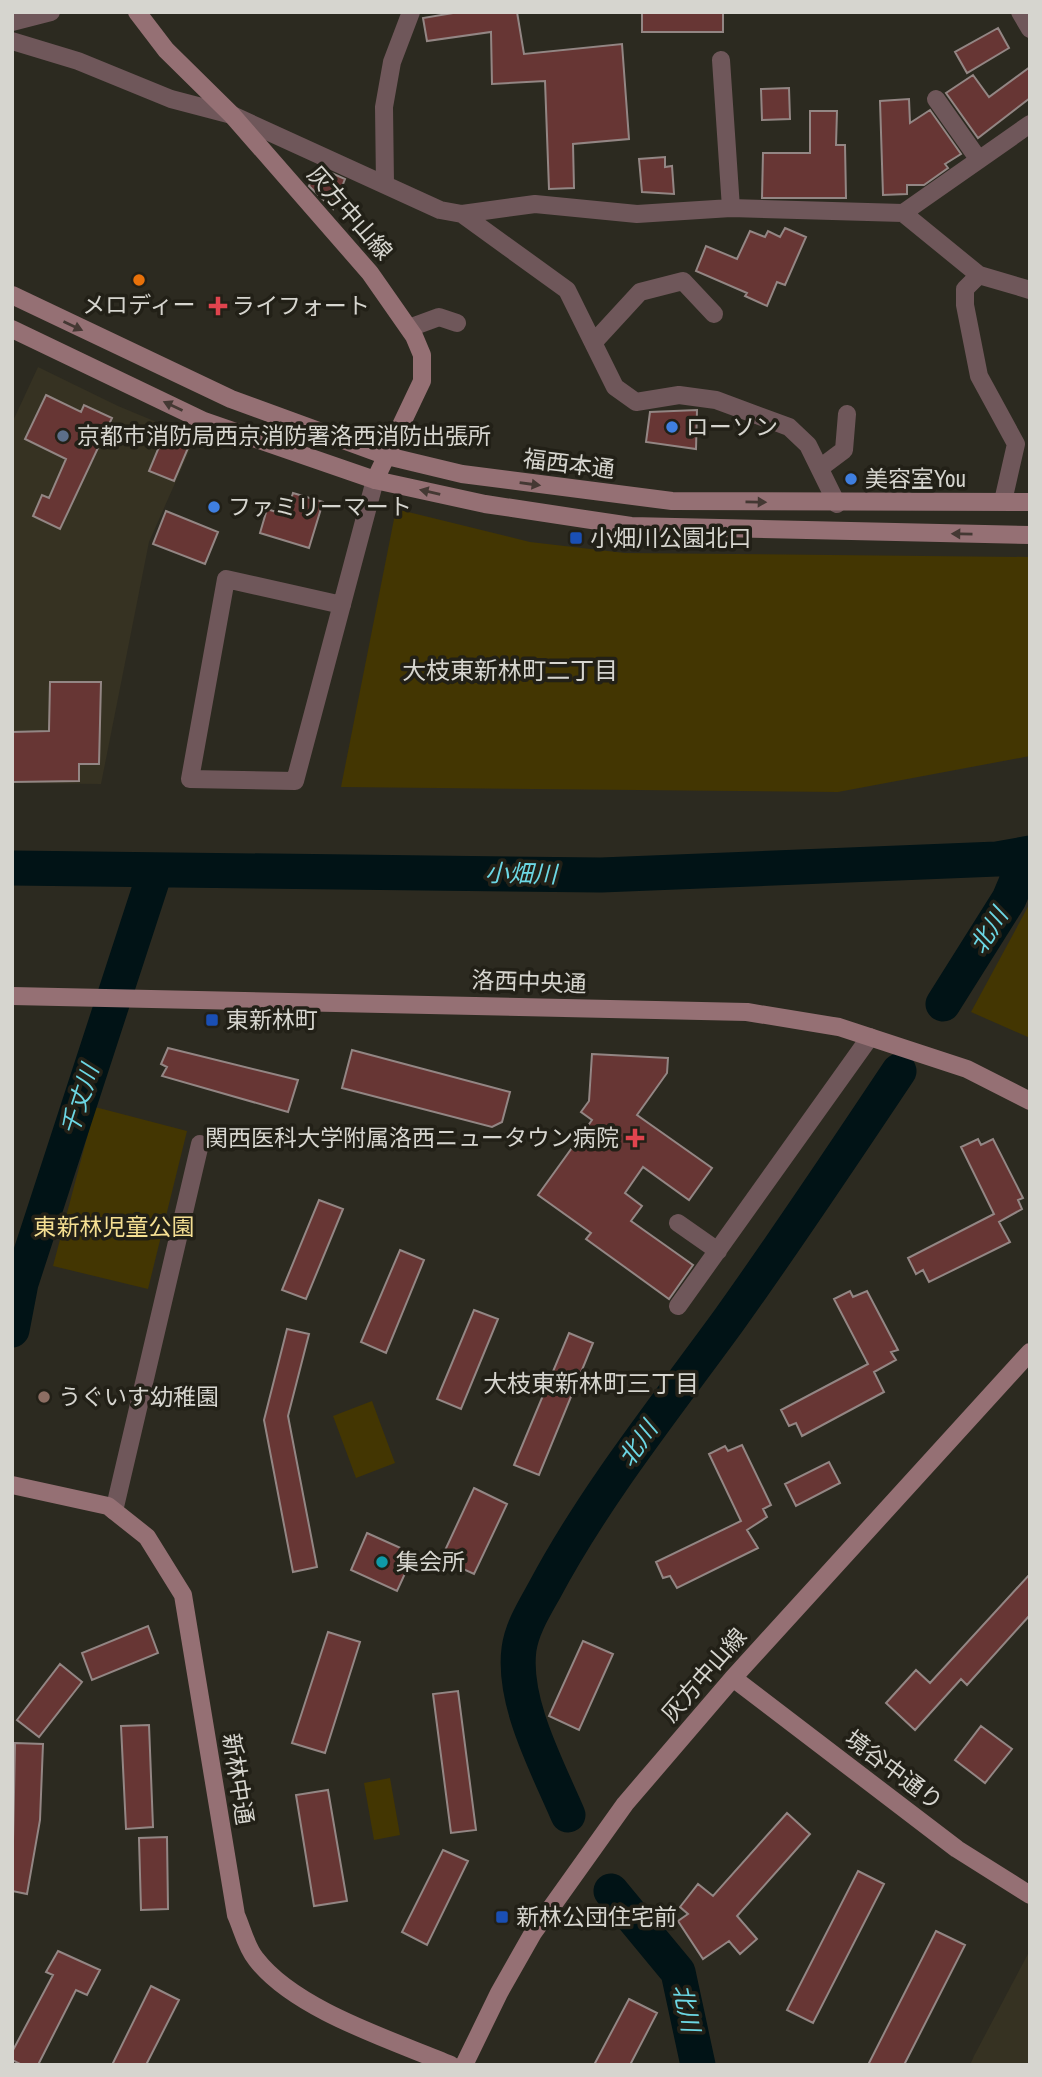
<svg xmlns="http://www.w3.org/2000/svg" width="1042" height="2077" viewBox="0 0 1042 2077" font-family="'Archivo Narrow','Noto Sans JP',sans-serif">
<rect width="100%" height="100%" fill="#2c2a20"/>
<path fill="#363222" d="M38,367l80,39 77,32 -46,104 -48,242 -89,-1v-360z
M1030,1950v115h-60l4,-9z"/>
<path fill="#433602" d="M396,509l134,33 95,11 405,4v199l-192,36 -497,-5z
M1030,903v135l-59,-26z
M95,1107l92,24 -39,158 -95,-23z
M372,1401l23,62 -39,15 -23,-62z
M390,1778l10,57 -26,5 -10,-57z"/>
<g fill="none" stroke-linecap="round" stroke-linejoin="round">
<path stroke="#011316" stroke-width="35" d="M12,868l589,7 396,-16 33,-6
M943,1004l66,-105 19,-45
M12,1330l9,-47 134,-411
M568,1815c-20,-47 -56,-113 -49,-166 3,-21 15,-40 25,-58 51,-96 121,-183 185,-271 58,-81 114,-165 170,-249
M611,1891l67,81 20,93"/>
</g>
<path fill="#673634" stroke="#938684" stroke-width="2" d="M459,12h58l7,42 98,-10 7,95 -56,5 1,44 -25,1 -4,-108 -53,3 -1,-52 -64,9 -4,-23z
M642,12h81v20h-81z
M998,28l11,20 -42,25 -12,-21z
M1030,67v31l-52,40 -32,-45 27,-18 16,22z
M789,88l1,31 -28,1 -1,-31z
M909,99l1,24 20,-13 31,44 -16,10 3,4 -24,17h-17v9l-24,1 -3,-94z
M810,111h27l-1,34h9l1,53h-84l1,-45h47z
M665,157v10l7,-1 2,28 -32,-2 -3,-33z
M318,167l27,12 -12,30 -24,-23z
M785,228l21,9 -21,48 -8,-3 -10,24 -22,-10 2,-3 -51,-22 10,-25 31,13 13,-28 15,6 3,-6 12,6z
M46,395l35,17 3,-7 28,13 -52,111 -27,-13 9,-21 7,3 17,-39 -41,-20z
M697,410l-1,39 -50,-7 4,-30z
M166,430l25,11 -17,40 -25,-10z
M293,493l30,9 -14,46 -49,-15 7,-24 19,6z
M166,511l52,21 -13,32 -52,-20z
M50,682h51l-2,82h-20v17l-67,1v-50l37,-1z
M168,1048l130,32 -10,32 -126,-36 5,-9 -6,-3z
M352,1050l158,42 -8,30 -10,5 -150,-39z
M592,1054l76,4 -1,15 -30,42 75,53 -23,32 -46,-33 -18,26 17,13 -11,15 62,44 -24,34 -83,-60 5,-6 -53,-38 54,-75 -11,-8 8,-11z
M978,1139l3,6 12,-6 30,59 -5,2 4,9 -23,13 11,20 -81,40 -6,-12 -7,4 -8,-16 86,-44 -33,-67z
M319,1200l24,9 -37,90 -24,-9z
M400,1250l24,10 -38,93 -25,-11z
M850,1291l3,6 14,-6 31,59 -7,2 5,8 -22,12 10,20 -82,44 -6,-13 -7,3 -8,-16 87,-46 -34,-65z
M474,1310l24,9 -37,90 -24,-10z
M287,1329l22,5 -21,82 29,151 -24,5 -29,-152z
M569,1333l24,10 -54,132 -25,-10z
M742,1445l29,60 -8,4 4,8 -20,13 11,18 -81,40 -7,-12 -7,2 -7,-16 85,-41 -32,-67 16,-8 3,5z
M829,1462l11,21 -44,23 -11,-22z
M474,1488l33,16 -33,70 -33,-15z
M367,1533l47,21 -17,37 -46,-21z
M1030,1574v41l-63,70 -6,-6 -46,51 -29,-27 30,-33 14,13z
M148,1626l10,27 -66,27 -10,-27z
M328,1632l32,10 -35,111 -33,-10z
M583,1641l30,13 -34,76 -30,-14z
M60,1664l22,18 -43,55 -22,-17z
M458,1691l18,139 -25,3 -18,-139z
M149,1725l4,102 -27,2 -5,-103z
M981,1726l31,23 -27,34 -30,-23z
M15,1743l28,1 -3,76 -13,74 -15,-3z
M328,1790l19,111 -33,5 -18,-111z
M787,1813l23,21 -73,82 20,23 -17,15 -11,-13 -26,18 -25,-38 10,-7 -8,-7 18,-23 15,12z
M167,1837l1,72 -27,1 -2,-72z
M443,1850l25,11 -41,84 -25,-13z
M858,1871l26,13 -71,139 -26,-13z
M936,1931l29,14 -61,120h-36z
M58,1951l42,19 -13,25 -11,-5 -38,75h-16l-10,-5v-8l41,-77 -7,-3z
M151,1986l28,14 -33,65h-34z
M629,1999l28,14 -27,52h-36z"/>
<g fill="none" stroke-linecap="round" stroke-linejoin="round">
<path stroke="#6f575a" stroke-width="18" d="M1020,12l10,17
M12,22l39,-10
M12,41l66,20 93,38 61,16 208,95 22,4 73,-10 102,10 94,-6 172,5 76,62 51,15
M721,60l10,148
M936,99l43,61
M385,184l-1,-77 8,-45 19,-50
M903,213l127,-89
M462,214l105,76 48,97 21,15 43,-7 37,5 73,27 19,18 29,59
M979,275l-14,14v16l14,71 37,68 -13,57
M409,328l30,-11 18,6
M594,342l46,-50 43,-11 31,33
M820,468l24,-18 3,-36
M342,605l-116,-26 -36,200 105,2 80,-301
M678,1223l40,28
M678,1306l192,-269
M114,1511l86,-367"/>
<path stroke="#957074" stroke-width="18" d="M137,12l29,38 66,65 138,158 44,63 8,19v26l-47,99
M12,295l219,104 156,57 75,18 210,27 358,1
M12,329l192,92 171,59 110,24 146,22 399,9
M12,996l735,16 92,15 128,42 63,32
M12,1485l96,21 39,31 36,58 53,320c6,13 10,32 20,44 39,51 136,81 195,106
M733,1678l224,171 73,46
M464,2065l35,-72 34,-60 92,-129 108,-126 297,-326"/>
</g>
<defs><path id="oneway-solid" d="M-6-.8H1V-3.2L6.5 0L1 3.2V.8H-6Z" transform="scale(1.75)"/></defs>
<g fill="#443833">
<use href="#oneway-solid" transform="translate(73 326) rotate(25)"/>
<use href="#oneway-solid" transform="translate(173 406) rotate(-155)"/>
<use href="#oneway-solid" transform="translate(530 484) rotate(8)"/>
<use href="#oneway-solid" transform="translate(430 492) rotate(-167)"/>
<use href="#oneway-solid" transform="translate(756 502) rotate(1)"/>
<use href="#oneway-solid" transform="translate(962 534) rotate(-179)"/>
</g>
<circle fill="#e8710a" stroke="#222017" stroke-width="2.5" cx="139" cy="280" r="7"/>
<g fill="#e0444e" stroke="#222017" stroke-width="2.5">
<path d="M214.5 295.5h7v7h7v7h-7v7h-7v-7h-7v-7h7z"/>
<path d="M631.5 1127.5h7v7h7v7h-7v7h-7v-7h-7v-7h7z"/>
</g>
<g fill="#3f7fe0" stroke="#222017" stroke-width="2.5">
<circle cx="672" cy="427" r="7"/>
<circle cx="851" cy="479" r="7"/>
<circle cx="214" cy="507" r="7"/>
</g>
<circle fill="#5c6f8a" stroke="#222017" stroke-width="2.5" cx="63" cy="436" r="7"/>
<g fill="#1a4fb4" stroke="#222017" stroke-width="2.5">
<rect x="569" y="531" width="14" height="14" rx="3.5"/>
<rect x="205" y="1013" width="14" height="14" rx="3.5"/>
<rect x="495" y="1910" width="14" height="14" rx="3.5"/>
</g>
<circle fill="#8d6e63" stroke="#222017" stroke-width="2.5" cx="44" cy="1397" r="7"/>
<circle fill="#0f9aa8" stroke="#222017" stroke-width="2.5" cx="382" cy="1562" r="7"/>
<g text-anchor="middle" stroke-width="7" stroke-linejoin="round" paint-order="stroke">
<g font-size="23" fill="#d6d5cf" stroke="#222017">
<text transform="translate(350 213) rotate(49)" y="8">灰方中山線</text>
<text transform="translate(569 464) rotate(7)" y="8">福西本通</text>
<text transform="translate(529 982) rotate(2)" y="8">洛西中央通</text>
<text transform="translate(704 1675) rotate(-49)" y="8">灰方中山線</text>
<text transform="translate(894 1770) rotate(37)" y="8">境谷中通り</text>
<text transform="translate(238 1779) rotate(81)" y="8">新林中通</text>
</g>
<g font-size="23" fill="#d6d5cf" stroke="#222017" text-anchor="start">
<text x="139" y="313" text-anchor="middle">メロディー</text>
<text x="232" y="314">ライフォート</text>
<text x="686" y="435">ローソン</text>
<text x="77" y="444">京都市消防局西京消防署洛西消防出張所</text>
<text x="865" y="487">美容室You</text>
<text x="228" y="515">ファミリーマート</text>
<text x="590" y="546">小畑川公園北口</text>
<text x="226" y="1028">東新林町</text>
<text x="619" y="1146" text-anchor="end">関西医科大学附属洛西ニュータウン病院</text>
<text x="58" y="1405">うぐいす幼稚園</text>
<text x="396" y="1570">集会所</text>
<text x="516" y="1925">新林公団住宅前</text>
</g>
<g font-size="23" fill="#f5df92" stroke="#222017">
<text x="114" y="1235">東新林児童公園</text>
</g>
<g font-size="24" fill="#d6d5cf" stroke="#222017">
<text x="510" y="679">大枝東新林町二丁目</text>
<text x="591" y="1392">大枝東新林町三丁目</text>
</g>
<g font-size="24" font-style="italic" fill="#6cd7e4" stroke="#222017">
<text transform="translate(521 874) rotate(1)" y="8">小畑川</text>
<text transform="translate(989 931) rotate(-58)" y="8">北川</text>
<text transform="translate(80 1100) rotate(-72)" y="8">千丈川</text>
<text transform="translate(638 1444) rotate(-55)" y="8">北川</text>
<text transform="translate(686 2008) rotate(78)" y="8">北川</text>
</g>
</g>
<rect width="1042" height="2077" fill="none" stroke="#d6d5cf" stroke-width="28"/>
</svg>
